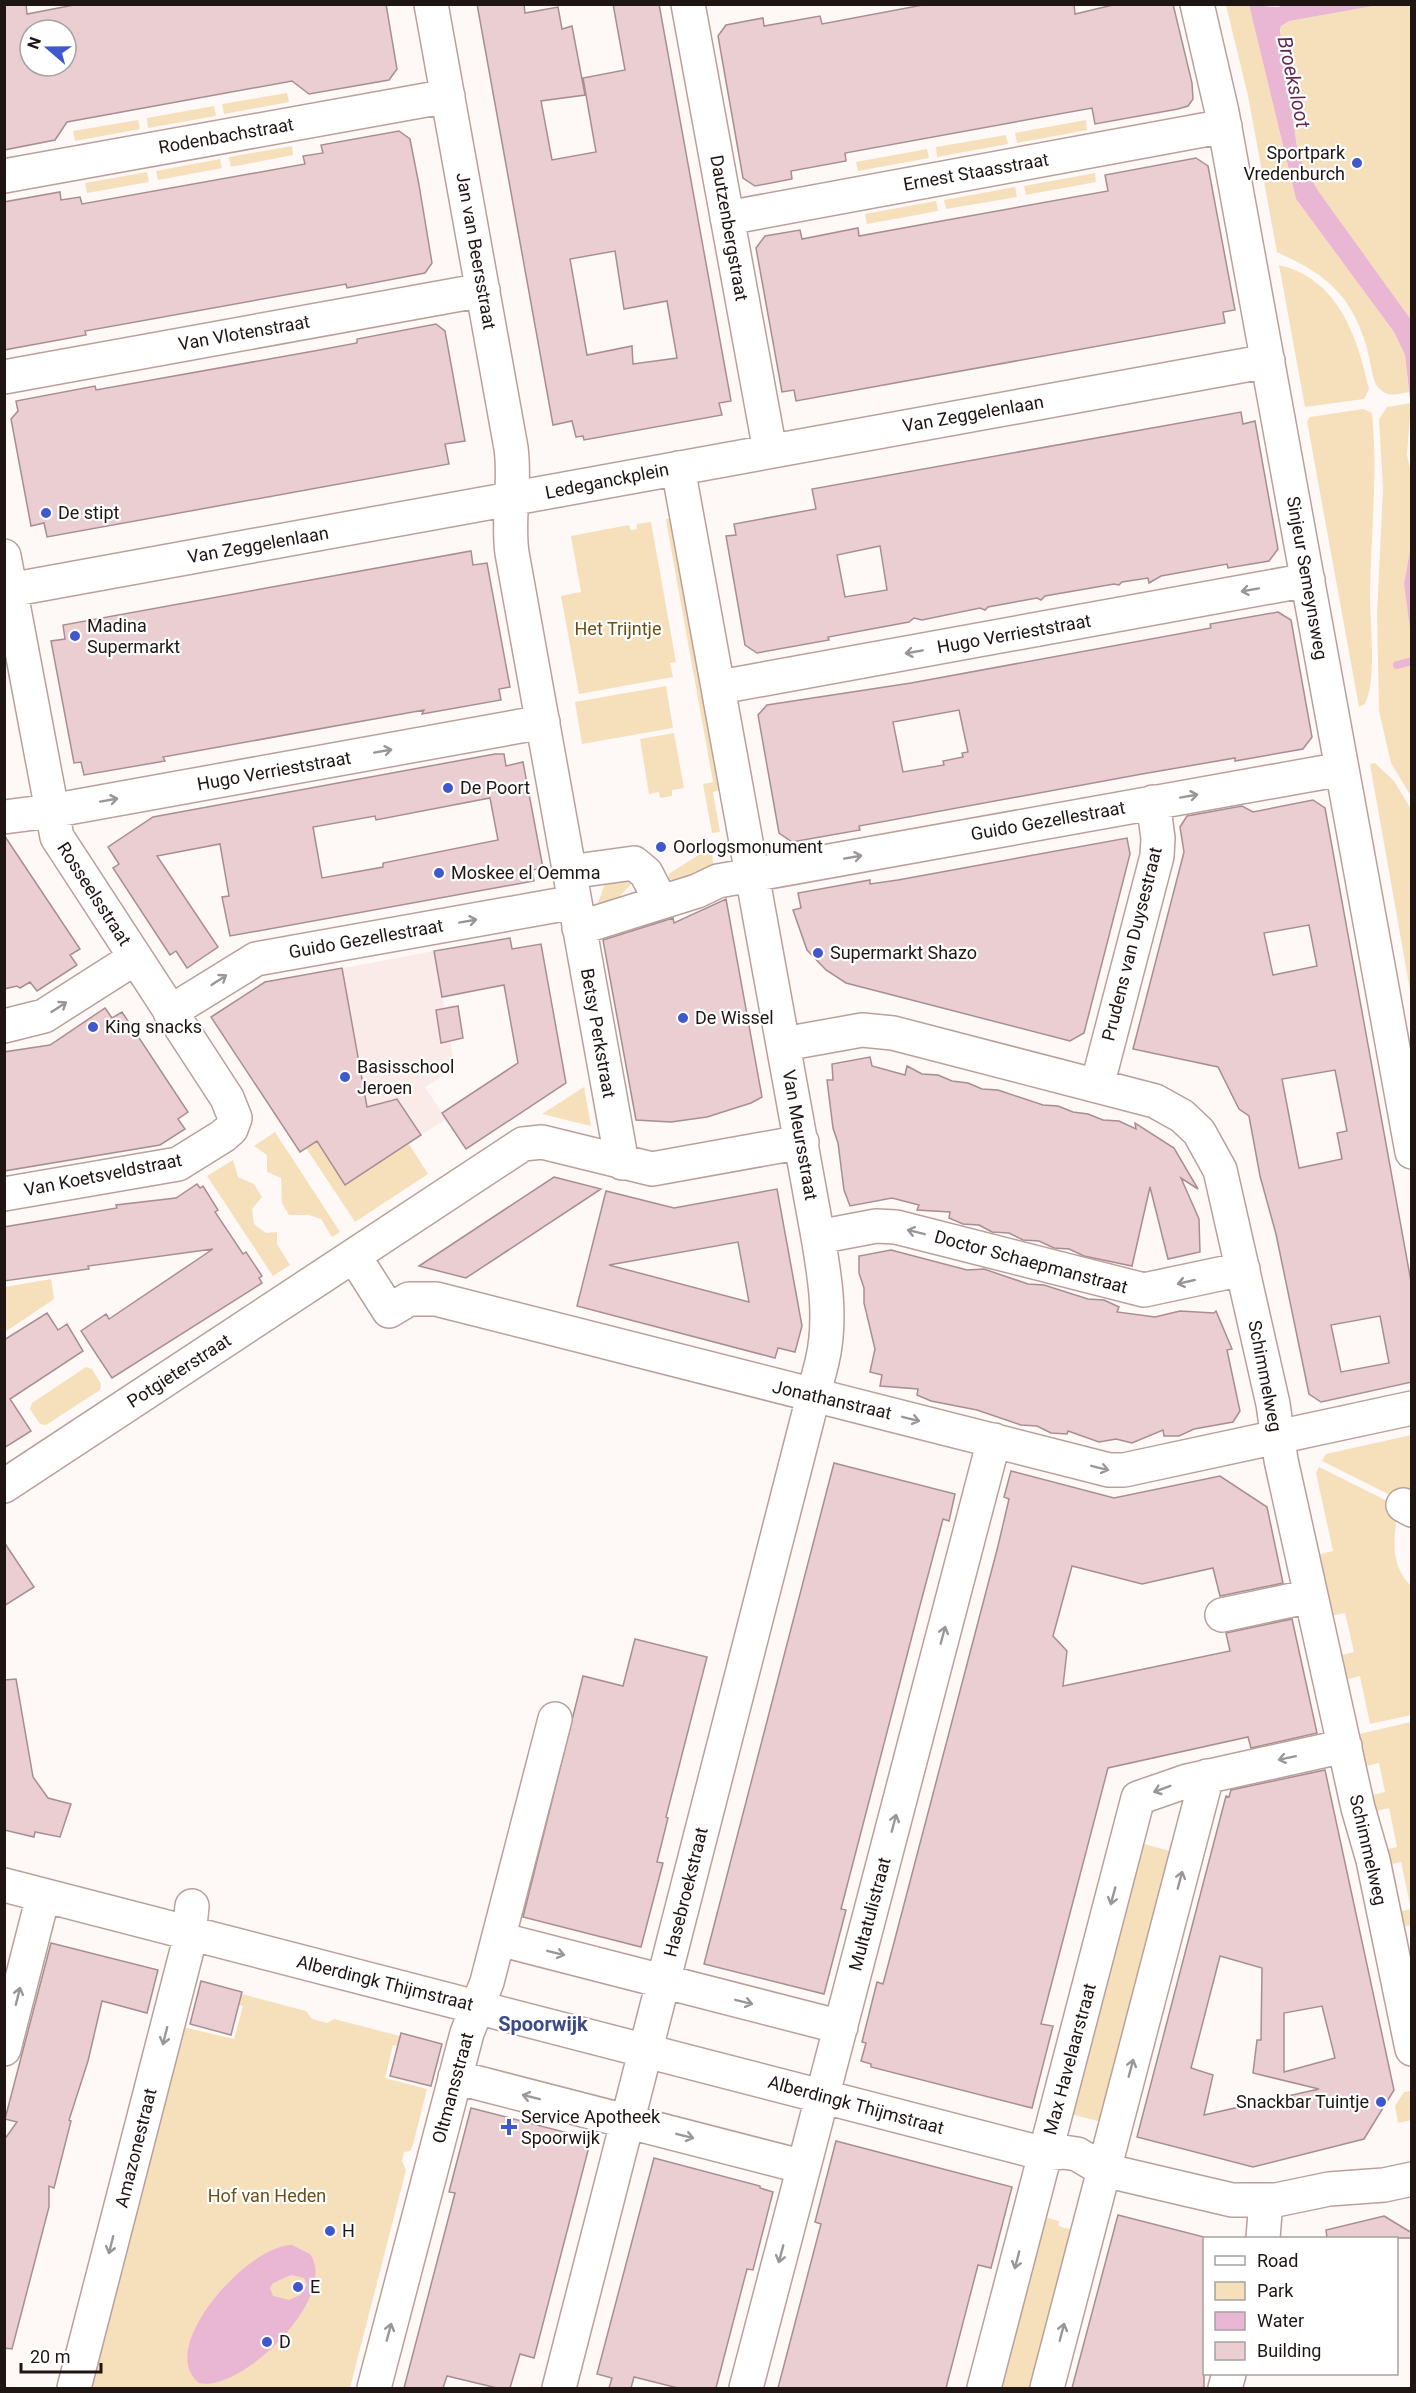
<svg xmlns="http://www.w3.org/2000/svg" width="1416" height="2393" viewBox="0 0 1416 2393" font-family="Roboto,sans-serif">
<rect width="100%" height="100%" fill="#fef8f7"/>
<path fill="#faebe8" d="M434,951l21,117 -30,19 21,32 -101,66 -29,-44 -58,-157z"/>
<path fill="#f5e0bb" d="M1226,5h23l47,194 98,133 11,23 4,37c-13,3 -23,6 -33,-7 -5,-13 -6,-27 -10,-40 -16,-53 -42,-71 -89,-93l-29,-156z
M1379,5h32v316l-92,-129 -14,-23 -8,-22 -17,-111 1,-10 7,-5z
M287,93l2,9 -65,12 -2,-10z
M214,106l2,10 -68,12 -1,-10z
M138,120l2,9 -65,12 -2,-10z
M1086,120l1,10 -70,13 -2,-10z
M1006,135l2,9 -71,13 -1,-10z
M292,146l1,9 -62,12 -2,-10z
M927,149l2,9 -71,13 -2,-9z
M220,159l2,9 -64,12 -2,-9z
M147,172l2,10 -62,11 -2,-10z
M1095,173l1,9 -70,13 -2,-9z
M1015,187l2,10 -71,12 -2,-9z
M936,201l2,10 -71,13 -2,-10z
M1279,265c59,14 78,70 90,124l-5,10 -59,8z
M1411,403l-4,52 5,22v69l-8,38 8,51 -1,161 -20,-33 -12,-52 -2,-97 6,-125 -4,-70 8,-12z
M1363,409l9,4c6,61 -1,120 -2,181 0,29 7,85 -5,110l-6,3 -52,-286 3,-4z
M672,518l49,272 -8,2 7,40 -8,1 -9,-49 10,-2 -46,-256 -1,-7z
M651,522l25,140 -6,1 3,14 -94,17 -18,-98 20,-4 -10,-56 58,-11 2,5 6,-1v-5z
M666,686l7,42 -91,16 -7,-42z
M674,733l10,55 -12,2v6l-12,2 -1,-6 -10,2 -9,-55z
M1375,763l19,18 17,28v187l-41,-232z
M705,851l7,2 1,10 -17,22 -28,-6 2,-6z
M609,873l25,8 -27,29 -10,-5z
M584,1087l7,39 -49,-12z
M275,1132l65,100 -8,5 -11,-18 -12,-4h-20l-7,-12 -1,-25 -14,-6v-17l-13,-9z
M316,1141l29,44 64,-41 19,30 -73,48 -49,-74z
M233,1160l5,17 16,7 8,13 -10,12 2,15 12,9 11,-1v12l13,21 -17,11 -66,-100z
M51,1279l3,20 -49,33v-45z
M86,1367l6,2 9,15 -1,6 -54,35 -6,-1 -10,-15 2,-6z
M1411,1435v61l-9,5 -80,-40 4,-7z
M1319,1467l78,39c-1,31 -10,55 14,80v129l-41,9 -10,-48 -17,4 -6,-24 17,-4 -9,-39 -18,4 -14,-61 20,-5 -17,-78z
M1411,1722v203l-14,3 -3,-15 17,-4 -10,-47 -17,4 -4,-15 17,-4 -8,-39 -17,4 -4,-16 17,-4 -6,-29 -17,4 -7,-32z
M1134,1841l46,13 -71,270 -46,-12z
M242,1994l64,17 6,8 15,4 7,-4 66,17 -3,10 -4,-1 -8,33 42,11 -14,56 -3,6 -6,1 -2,9 4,9 -56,218h-266l31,-103h3l2,-9 -3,-3 66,-246 51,12 9,-33 -4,-1z
M1410,2091l1,29 -13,3 -3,-17 9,-14z
M1037,2215l22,6 -1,5 23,6 -41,156h-49z"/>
<path fill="#e9b6d3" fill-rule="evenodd" d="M1291,4l88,1 -90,16 -8,5 -1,5 17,116 8,22 14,23 92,128v88l-6,-53 -11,-23 -98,-133 -47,-194 28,2z
M1411,546v89l-7,-51z
M292,2245l18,9c30,43 -69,139 -111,129 -44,-34 48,-138 93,-138zM291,2275l13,3 3,7 -7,10 -11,5 -16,-4 -3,-8 3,-5z"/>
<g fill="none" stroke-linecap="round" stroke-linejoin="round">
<path stroke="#e9b6d3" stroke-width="8" d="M1397,665l15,-4"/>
</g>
<path fill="#eaced2" stroke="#a88e91" stroke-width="1.5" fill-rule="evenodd" d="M4,4h22l1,10 52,-10h307l11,65 -8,11 -80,14 -17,-13 -225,41 -12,18 -51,10zM30,30h36v36h-36z
M477,4h47l1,9 33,-6 4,22 10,-3 13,69 -44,6 11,59 44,-8 -13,-74 42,-8 -12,-66h46l72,397 -12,2 3,12 -138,25 -1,-4 -7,1 -4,-16 -19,4zM615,251l9,58 43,-8 10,57 -44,6 -1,-18 -45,9 -17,-96z
M928,4h146l1,10 42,-10h56l19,79 1,16 -5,7 -10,3 -83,15 -3,-16 -247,45 1,8 -55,10 1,8 -37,7 -12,-8 -25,-142 8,-11 37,-7 1,8 56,-10 2,8z
M399,131l11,8 9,46 13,78 -7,10 -78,15 -1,-4 -261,47 1,4 -82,15v-148l56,-10 1,8 19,-3 2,7 223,-40 -2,-8 20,-3 -2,-8z
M1196,158l12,8 27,144 -12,2 2,11 -429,78 -2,-11 -12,2 -26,-144 9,-12 35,-6 2,9 56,-11 1,8 77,-14 172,-31 -3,-16z
M436,324l9,7 20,110 -20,3 4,20 -402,73 -3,-14 -13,3 -20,-107 7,-8 -2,-10 79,-15 1,4 218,-39 43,-8v-4z
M1241,412l2,12 12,-3 23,128 -9,12 -41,7 -1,-4 -66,12 -12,7 -1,-5 -26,4 -3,3 -5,-1 -69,12 -4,4 -4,-2 -49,9 -3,3 -5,-2 -58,12 -8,-2 -5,4 -81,15 1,3 -72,13 -12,-8 -19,-109 10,-1 -2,-11 82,-15 -4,-20zM880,546l7,44 -42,7 -8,-42z
M471,551l2,14 14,-2 23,124 -11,2 2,11 -79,14 2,-4 -261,47 2,4 -81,14 -3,-13 -7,1 -23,-122 14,-2 -2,-14z
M1278,612l13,8 21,117 -9,12 -68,12v-3l-93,16 -283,52 1,4 -68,12 -13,-9 -21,-118 9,-10 144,-22 300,-55 -1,-4zM959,710l9,42 -6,1 1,4 -20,4 1,4 -41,7 -10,-50z
M495,754h9l2,12 17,-4 20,106 -11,2 2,11 -304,55 -8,-39 7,-1 -9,-52 -63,12 61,91 -31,21 -11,-17 -6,4 -57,-87 6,-4 -11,-17 45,-30zM490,798l8,42 -115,23v4l-61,11 -9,-51 62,-11 1,4z
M1313,800l12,8 87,479v95l-91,20 -12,-8 -33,-160 -16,-58 -11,-60 -10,-7 -21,-42 -85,-18 51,-197 -4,-25 7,-11 55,-10 11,6zM1309,925l8,41 -44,9 -9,-42zM1335,1070l12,61 -10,2 5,26 -43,9 -17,-89zM1380,1316l9,47 -48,9 -10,-47z
M4,835l76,114 -10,6 7,10 -40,26 -7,-9 -10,6 -3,-2 -13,3z
M1127,838l3,16 -46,179 -14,8 -224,-58 -20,-13 -19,-20 -14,-40 8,-2 -3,-15 72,-13v4l28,-4z
M726,899l36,198 -11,6 -44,14 -36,5 -35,-2 -33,-180 70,-22 1,5z
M510,938l2,11 29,-5 25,139 -100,66 -24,-36 76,-50 -14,-78 -62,12 -8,-46z
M342,968l25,139 30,-8 24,36 -76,50 -28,-44 -17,11 -89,-135 54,-35z
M458,1006l5,32 -22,5 -5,-33z
M105,1008l7,10 10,-6 58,88 8,12 -10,7 7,10 -25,16 -156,26v-119l46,-7z
M870,1057l2,9 33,9 2,-9 15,8 16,1 14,6 16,2 14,6 16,1 45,15 15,1 15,6 15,2 15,6 16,1 17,8 -1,-6 39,25 24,41 -17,-11 18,41 1,33 -32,7 -18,-72 -18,79 -48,-10 -15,-7 -15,-1 -15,-7 -16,-1 -14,-7 -17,-1 -13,-7 -16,-1 -14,-6 1,-6 -33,-2 2,-5 -27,-7 -42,8 -6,-16 -6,-47 -5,-15 -6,-48h6l-1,-16z
M554,1177l47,12 -135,89 -47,-12z
M197,1184l3,4 3,-2 15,24 -3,2 28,42 3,-2 16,24 -3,2 3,5 -150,95 -31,-47 25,-17 3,5 104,-70 -125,17 1,3 -85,12v-54l113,-19 -1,-3 60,-7z
M777,1189l25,137 -7,26 -17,-4 -3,10 -198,-52 29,-115 68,17zM738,1242l11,60 -140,-37z
M891,1250l76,20 17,-1 44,15 16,1 44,14 16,1 15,7 -2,5 38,5 25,-6 34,2 2,-2 16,38 -5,1 13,61 -7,11 -39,7 -15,7h-15l-1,-6 -31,13 -16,-4 -17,3 -31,-11 -1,3 -16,-1 -14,-7 -16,-1 -44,-15 -46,-9 -14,-6 1,-6 -38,-3 2,-11 -12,-3 5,-23 -11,-46v-15l-5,-15v-17z
M47,1313l11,17 9,-6 16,27 -73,48 21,32 -27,17v-108z
M834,1463l121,31 -6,27 -6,-2 -25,94 -77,296 5,1 -22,84 -120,-30z
M1011,1471l103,27 106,-22 47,31 16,76 -63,13 -7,-28 -71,16 -70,-18 -19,70 14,15 -4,35 167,-35 -4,-18 66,-14 25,114 -66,15 -3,-11 -140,31 -67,256 12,2 -21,82 -161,-41v-3l-10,-3 5,-18 -4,-1 15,-60 6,2 8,-30 107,-408 11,-47 -5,-2z
M4,1542l30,45 -30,19z
M635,1639l72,18 -41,160 2,1 -11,44 6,1 -22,84 -118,-30 60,-241 40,10z
M16,1679l17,98 15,21 23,6 -11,33 -25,-5 -1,5 -30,-7v-150z
M1325,1770l69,320 -30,49 -111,28 -116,-30 89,-341 3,1 2,-7zM1220,1956l42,12 -1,72h-4l-4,33 66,16 -115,26 9,-40 -22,-7zM1322,2006l13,52 -51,14v-59z
M51,1943l107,27 -11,43 -45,-12 -14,60 -19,59 2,1 -17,67 -5,-2v21l-37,142 -8,-1v-208l13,-18 -12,-3z
M201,1981l41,11 -11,43 -41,-11z
M401,2033l41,11 -11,42 -41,-10z
M471,2108l120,31 -57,219 -14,-4 -10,34h-13l-50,-12 -4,12h-39l51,-195 -6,-1z
M836,2141l176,46 -21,81 -13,-3 -32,123h-168l43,-164 -6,-2z
M654,2158l106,28v2l13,4 -20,78 -6,-1 -31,119h-38l-44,-11 -3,11h-22l3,-10 -15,-4z
M1118,2215l86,22v151h-132z
M1384,2216l28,17v5h-85l-1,-8z"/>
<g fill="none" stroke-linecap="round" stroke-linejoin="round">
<g stroke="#baa09a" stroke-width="36">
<path id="minor" d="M431,4l80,444c5,36 -4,70 1,105l110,610
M688,4l82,447
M1197,4l25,108 190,1040
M4,176l444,-80
M727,218l498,-92
M4,377l479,-87
M4,556l53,281 170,261 8,20 -4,11 -8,7 -45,28 -174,30
M4,591l1264,-230
M720,687l588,-107
M4,817l47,-6 492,-89
M569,872l65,-9 12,10 15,29
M579,928l118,-37 21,-10 624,-112
M170,1012l86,-53 319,-57
M4,1026l40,-10 91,-58
M784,1044l78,-14 31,3 262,68 27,15 17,16 21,38 53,234 8,56 77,348 15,52 39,189
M1097,1086l60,-230 1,-18 -5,-36
M818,1237l58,-11 20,1 248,63 99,-21
M354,1256l35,55 20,-12h27l673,171h15l288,-62
M4,1486l519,-342 19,-2 110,27 150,-27
M1403,1505l9,5
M1222,1615l89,-19
M4,1885l1041,269 18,-2 14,2 27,16 128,30h44l53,-11 55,-4 28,-6
M499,1939l342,88
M4,2049l36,-141 -1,-13
M455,2077l349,90
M1263,2238l3,-38
M74,2388l114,-442 4,-40
M374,2388l93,-355 20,-51 68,-263
M559,2388l263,-1026c10,-42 3,-84 -4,-125l-140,-769
M746,2388l248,-948
M984,2388l154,-590 49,-17 158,-35
M1047,2388l160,-612
M1225,2388l4,-14"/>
</g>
<use href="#minor" stroke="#fff" stroke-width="33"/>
</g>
<defs><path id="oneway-shaft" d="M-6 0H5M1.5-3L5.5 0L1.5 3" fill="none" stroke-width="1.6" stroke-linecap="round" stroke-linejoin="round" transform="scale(1.5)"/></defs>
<g stroke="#9a9695">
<use href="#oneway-shaft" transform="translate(1250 590) rotate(170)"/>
<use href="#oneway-shaft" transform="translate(914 652) rotate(170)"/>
<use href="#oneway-shaft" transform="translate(383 751) rotate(-10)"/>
<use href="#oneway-shaft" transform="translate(1189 796) rotate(-10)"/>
<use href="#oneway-shaft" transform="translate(109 800) rotate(-10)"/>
<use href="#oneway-shaft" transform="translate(853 857) rotate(-10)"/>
<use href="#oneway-shaft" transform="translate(468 921) rotate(-10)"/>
<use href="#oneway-shaft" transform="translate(219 980) rotate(-33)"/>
<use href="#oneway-shaft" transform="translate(59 1007) rotate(-33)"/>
<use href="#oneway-shaft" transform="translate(916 1232) rotate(-166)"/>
<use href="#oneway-shaft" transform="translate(1186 1282) rotate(167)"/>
<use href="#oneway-shaft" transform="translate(911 1419) rotate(14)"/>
<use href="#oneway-shaft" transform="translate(1100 1468) rotate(14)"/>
<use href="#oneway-shaft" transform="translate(943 1635) rotate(-75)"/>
<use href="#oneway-shaft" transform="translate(1287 1758) rotate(168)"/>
<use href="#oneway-shaft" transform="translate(1162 1789) rotate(160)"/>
<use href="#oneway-shaft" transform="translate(894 1823) rotate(-75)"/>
<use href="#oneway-shaft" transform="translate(1180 1880) rotate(-75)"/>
<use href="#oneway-shaft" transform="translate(1113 1896) rotate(105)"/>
<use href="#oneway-shaft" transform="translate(556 1953) rotate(14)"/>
<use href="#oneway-shaft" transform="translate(18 1996) rotate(-76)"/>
<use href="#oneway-shaft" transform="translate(744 2002) rotate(14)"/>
<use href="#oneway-shaft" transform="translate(165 2036) rotate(104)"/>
<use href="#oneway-shaft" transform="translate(1131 2068) rotate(-75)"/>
<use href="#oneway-shaft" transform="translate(531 2097) rotate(-166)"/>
<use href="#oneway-shaft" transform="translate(685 2136) rotate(14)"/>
<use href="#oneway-shaft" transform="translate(111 2245) rotate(104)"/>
<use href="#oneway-shaft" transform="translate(781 2254) rotate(105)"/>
<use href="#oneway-shaft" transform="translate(1017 2260) rotate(105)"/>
<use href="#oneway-shaft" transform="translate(389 2332) rotate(-75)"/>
<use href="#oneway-shaft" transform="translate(1062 2332) rotate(-75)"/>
</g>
<g fill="#3f58cb" stroke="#fff" stroke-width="2">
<circle cx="1357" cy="163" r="6"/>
<circle cx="46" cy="513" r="6"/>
<circle cx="75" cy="636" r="6"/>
<circle cx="448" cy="788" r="6"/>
<circle cx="661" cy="847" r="6"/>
<circle cx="439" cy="873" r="6"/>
<circle cx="818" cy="953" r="6"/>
<circle cx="683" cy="1018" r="6"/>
<circle cx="93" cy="1027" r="6"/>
<circle cx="345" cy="1077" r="6"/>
<circle cx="1381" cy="2102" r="6"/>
<path d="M506 2118h6v6h6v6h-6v6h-6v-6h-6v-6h6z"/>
<circle cx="330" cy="2231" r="6"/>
<circle cx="298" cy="2287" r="6"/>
<circle cx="267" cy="2342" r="6"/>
</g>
<g text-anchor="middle" stroke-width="4.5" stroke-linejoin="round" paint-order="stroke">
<g font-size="18" fill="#1f1614" stroke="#fff">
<text transform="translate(226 136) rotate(-10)" y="6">Rodenbachstraat</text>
<text transform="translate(976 172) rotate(-10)" y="6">Ernest Staasstraat</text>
<text transform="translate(729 228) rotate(80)" y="6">Dautzenbergstraat</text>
<text transform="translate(476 251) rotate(80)" y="6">Jan van Beersstraat</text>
<text transform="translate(244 333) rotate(-10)" y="6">Van Vlotenstraat</text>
<text transform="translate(973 414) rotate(-10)" y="6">Van Zeggelenlaan</text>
<text transform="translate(607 481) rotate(-11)" y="6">Ledeganckplein</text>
<text transform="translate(258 545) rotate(-10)" y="6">Van Zeggelenlaan</text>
<text transform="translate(1307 578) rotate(80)" y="6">Sinjeur Semeynsweg</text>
<text transform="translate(1014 634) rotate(-10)" y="6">Hugo Verrieststraat</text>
<text transform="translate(274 771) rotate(-10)" y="6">Hugo Verrieststraat</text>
<text transform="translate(1048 821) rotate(-10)" y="6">Guido Gezellestraat</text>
<text transform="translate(94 894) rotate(57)" y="6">Rosseelsstraat</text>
<text transform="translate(366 939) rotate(-10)" y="6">Guido Gezellestraat</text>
<text transform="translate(1132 944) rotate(-76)" y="6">Prudens van Duysestraat</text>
<text transform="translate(598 1033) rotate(80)" y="6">Betsy Perkstraat</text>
<text transform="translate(800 1135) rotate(80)" y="6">Van Meursstraat</text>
<text transform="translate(103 1175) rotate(-11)" y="6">Van Koetsveldstraat</text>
<text transform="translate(1031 1262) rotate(15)" y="6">Doctor Schaepmanstraat</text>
<text transform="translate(179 1371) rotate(-33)" y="6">Potgieterstraat</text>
<text transform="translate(1265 1376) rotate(79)" y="6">Schimmelweg</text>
<text transform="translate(832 1400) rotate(13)" y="6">Jonathanstraat</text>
<text transform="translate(1368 1850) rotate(77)" y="6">Schimmelweg</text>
<text transform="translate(686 1892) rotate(-76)" y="6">Hasebroekstraat</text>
<text transform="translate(870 1914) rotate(-75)" y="6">Multatulistraat</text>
<text transform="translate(385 1983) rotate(14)" y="6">Alberdingk Thijmstraat</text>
<text transform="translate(1070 2059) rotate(-75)" y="6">Max Havelaarstraat</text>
<text transform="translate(453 2088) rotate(-75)" y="6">Oltmansstraat</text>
<text transform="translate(856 2105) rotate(15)" y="6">Alberdingk Thijmstraat</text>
<text transform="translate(136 2148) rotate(-76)" y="6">Amazonestraat</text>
</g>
<g font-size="18" fill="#1f1614" stroke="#fff" text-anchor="start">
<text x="1345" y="159" text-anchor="end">Sportpark<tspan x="1345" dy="21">Vredenburch</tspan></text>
<text x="58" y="519">De stipt</text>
<text x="87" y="632">Madina<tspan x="87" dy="21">Supermarkt</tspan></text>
<text x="460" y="794">De Poort</text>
<text x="673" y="853">Oorlogsmonument</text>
<text x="451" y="879">Moskee el Oemma</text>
<text x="830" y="959">Supermarkt Shazo</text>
<text x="695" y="1024">De Wissel</text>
<text x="105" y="1033">King snacks</text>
<text x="357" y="1073">Basisschool<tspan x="357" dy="21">Jeroen</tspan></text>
<text x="1369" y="2108" text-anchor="end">Snackbar Tuintje</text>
<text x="521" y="2123">Service Apotheek<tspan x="521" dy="21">Spoorwijk</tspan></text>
<text x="342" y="2237">H</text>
<text x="310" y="2293">E</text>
<text x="279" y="2348">D</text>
</g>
<g font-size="18" fill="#6a4f16" stroke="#fff">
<text x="618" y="635">Het Trijntje</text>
<text x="267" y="2202">Hof van Heden</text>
</g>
<g font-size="20" font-style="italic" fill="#652950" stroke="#fff">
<text transform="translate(1294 82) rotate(78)" y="7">Broeksloot</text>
</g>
<g font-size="20" font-weight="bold" fill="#3a4b86" stroke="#fff">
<text x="543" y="2031">Spoorwijk</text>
</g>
</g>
<rect width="1416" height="2393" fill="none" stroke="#1f1614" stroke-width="12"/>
<rect x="1203" y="2237" width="195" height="138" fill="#ffffff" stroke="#a5a2a1" stroke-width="1.5"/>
<rect x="1215" y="2256" width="30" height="9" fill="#ffffff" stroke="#a5a2a1" stroke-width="1.5"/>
<text x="1257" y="2267" font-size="18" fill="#1f1614">Road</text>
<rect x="1215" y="2282" width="30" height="18" fill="#f5e0bb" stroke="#a5a2a1" stroke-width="1.5"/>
<text x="1257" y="2297" font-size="18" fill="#1f1614">Park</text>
<rect x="1215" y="2312" width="30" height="18" fill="#e9b6d3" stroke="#a5a2a1" stroke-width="1.5"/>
<text x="1257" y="2327" font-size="18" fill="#1f1614">Water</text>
<rect x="1215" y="2342" width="30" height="18" fill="#eaced2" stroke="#a5a2a1" stroke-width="1.5"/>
<text x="1257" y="2357" font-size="18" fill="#1f1614">Building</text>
<g transform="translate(48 48) rotate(290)"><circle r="28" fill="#ffffff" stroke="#a5a2a1" stroke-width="1.5"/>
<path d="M0-4.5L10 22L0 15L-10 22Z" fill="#3f58cb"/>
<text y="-9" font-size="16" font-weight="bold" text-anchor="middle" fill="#1f1614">N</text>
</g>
<path d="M21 2363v9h80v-9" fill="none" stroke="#1f1614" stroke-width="3"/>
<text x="30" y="2363" font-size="18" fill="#1f1614" stroke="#ffffff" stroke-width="4.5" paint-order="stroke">20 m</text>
</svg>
